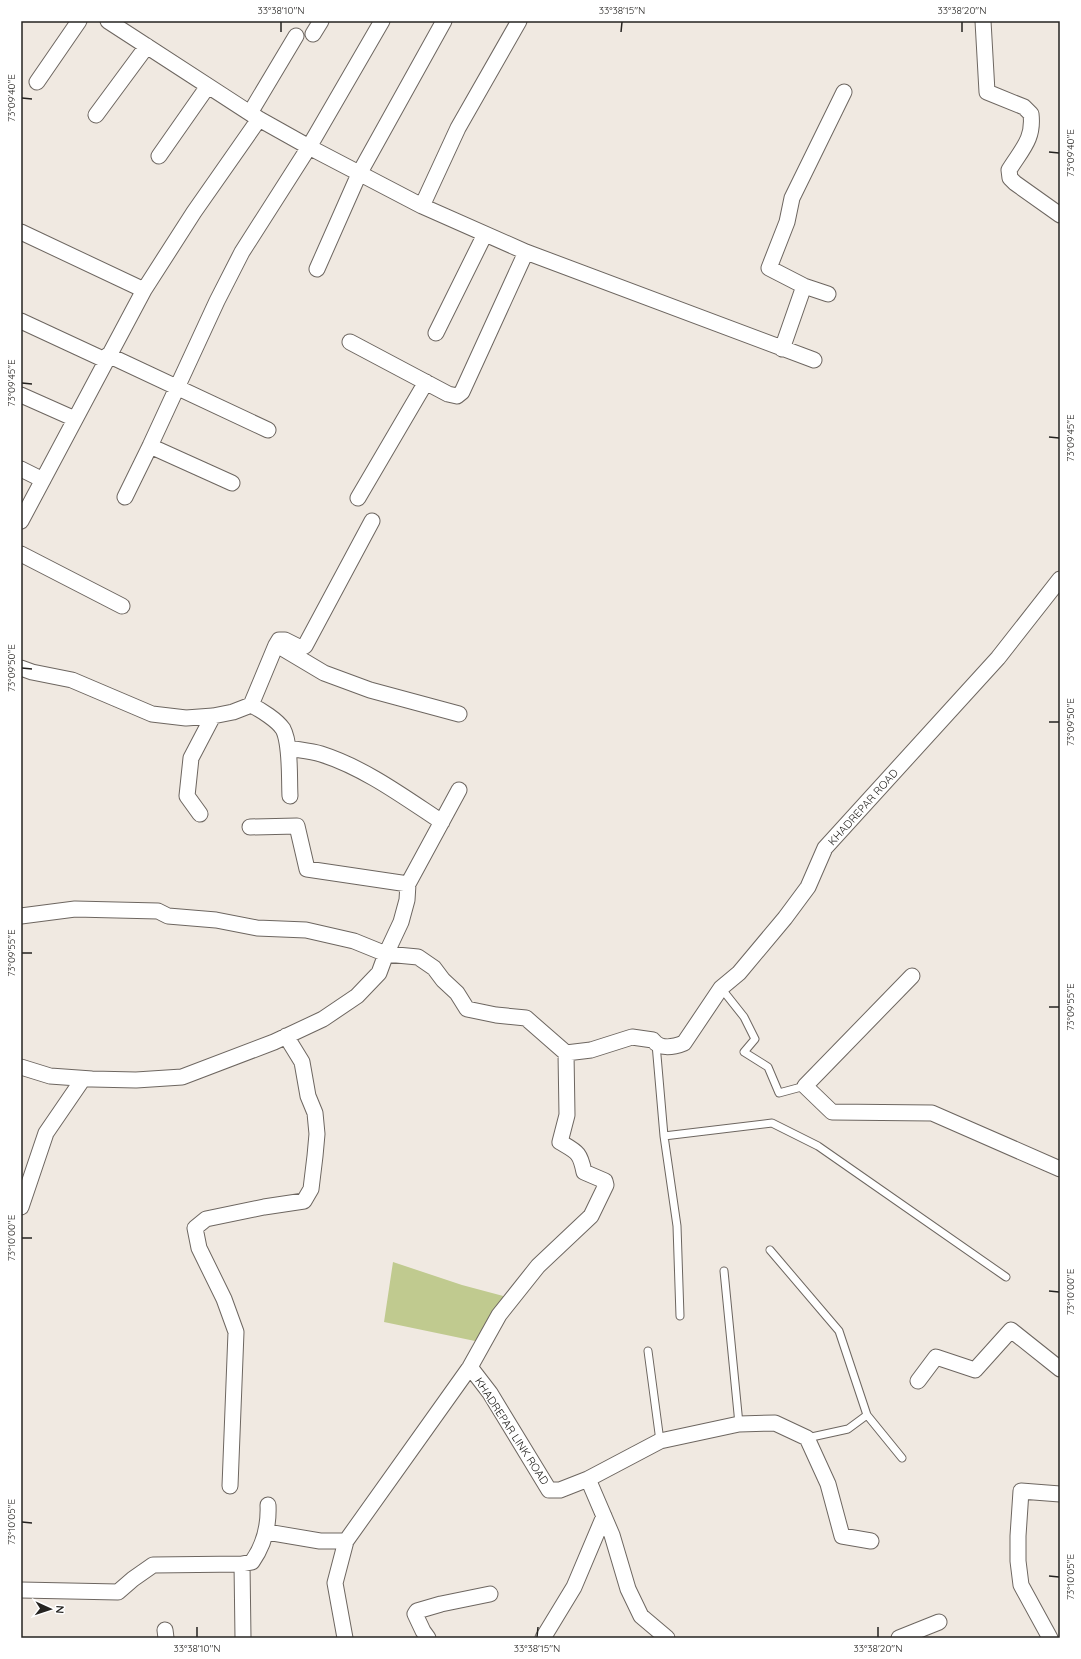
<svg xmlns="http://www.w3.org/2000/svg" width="1081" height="1659" viewBox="0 0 1081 1659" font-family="Quicksand,sans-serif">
<rect width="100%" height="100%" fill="#f0e9e1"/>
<path fill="#c0ca8f" d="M393,1262l69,23 45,12 -32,44 -91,-19z"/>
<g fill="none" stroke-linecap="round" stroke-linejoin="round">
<g stroke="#6d6660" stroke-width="9">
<path id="service" d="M721,988l23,29 11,22 -11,13 24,15 11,26 26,-7
M656,1044l8,92 13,90 3,90
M664,1136l108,-13 46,23 188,131
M770,1250l69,81 28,84 35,43
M724,1271l15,153
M648,1351l12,90
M807,1438l41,-9 19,-14"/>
</g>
<g stroke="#6d6660" stroke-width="17">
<path id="minor" d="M108,21l151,98 50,28 113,59 104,46 288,108
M983,21l4,71 37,15 7,7c3,25 -9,35 -22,56l1,8 5,5 45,32
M313,34l8,-13
M37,82l42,-61
M250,113l46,-77
M96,115l51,-69
M159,156l49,-70
M422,206l36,-78 61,-107
M21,232l123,58
M317,269l42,-95 85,-153
M828,294l-24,-8 -35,-18 18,-46 5,-24 52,-106
M21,321l84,39
M436,333l49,-99
M350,342l98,52 9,2 5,-4 64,-140
M782,349l22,-63
M108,355l160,75
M21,395l54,24
M150,446l82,37
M21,469l22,11
M125,497l25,-51 67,-145 25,-49 67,-105 73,-126
M358,498l68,-116
M21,521l123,-231 50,-78 65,-93
M21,554l101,52
M282,648l42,25 46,17 89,24
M21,668l11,4 40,8 80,34 34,4 27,-2 20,-4 18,-7c10,5 26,15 32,24 8,15 6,50 7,67
M251,705l25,-60 3,-5h6l16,8 4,-2 67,-125
M288,748c11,2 23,3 33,6 44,14 83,43 121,68
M200,814l-13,-18 4,-38 22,-42
M250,827l47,-1 10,43 101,15
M21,916l54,-7 83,2 10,5 48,4 41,8 49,2 48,11 32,13 32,3 16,11 9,12 14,13 10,16 29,6 30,3 40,35 1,62 -7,27c17,10 20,10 24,30l21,9 1,4 -15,31 -53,50 -39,49 -29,52 -124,174 -11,42 10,55
M912,976l-107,110 27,26 100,1 128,56
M566,1053l25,-3 41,-13 21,3c7,10 21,7 31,3l37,-55 18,-15 46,-55 23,-31 17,-39 173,-190 62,-79
M21,1067l29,9 42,3 44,1 46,-3 92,-35 49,-23 34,-23 22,-23 7,-19 15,-32 6,-22 1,-16 51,-94
M21,1207l25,-74 37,-54
M470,1367l20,26 59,97h11l28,-11 24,56 16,54 13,27 26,22
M918,1381l18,-24 39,13 36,-40 49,39
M588,1479l72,-38 79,-17 36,-1 32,15 21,46 14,52 29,5
M230,1486l6,-154 -12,-33 -25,-51 -4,-20 11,-9 58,-12 40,-6 7,-12 4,-33 2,-22 -2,-21 -7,-17 -6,-34 -16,-26
M267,1532l53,9h26
M242,1564l1,74
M21,1590l97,2 15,-13 20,-14 89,-1 10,-2c12,-17 17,-36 16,-57
M165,1630l1,8
M428,1638l-5,-7 -8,-17 2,-3 24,-7 49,-10
M543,1638l31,-51 30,-71
M899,1638l40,-16
M1050,1638l-29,-53 -3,-24v-25l3,-45 39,3"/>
</g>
<use href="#service" stroke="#fff" stroke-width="7"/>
<use href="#minor" stroke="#fff" stroke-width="15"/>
</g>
<path fill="none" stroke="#252320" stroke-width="1.5" d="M281,32v-10M621,32l1,-10M962,32v-10M22,98l10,1M1049,152l10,1M22,383l10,1M1049,437l10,1M22,668l10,1M1049,722h10M22,953h10M1049,1007h10M22,1238h10M1049,1291l10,1M22,1522l10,1M1049,1576l10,1M197,1637v-10M537,1637l1,-10M878,1637v-10"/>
<g text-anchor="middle" stroke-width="3" stroke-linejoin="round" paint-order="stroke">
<g font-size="11" fill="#252320" stroke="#fff">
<text transform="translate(863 807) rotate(-48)" y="4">KHADREPAR ROAD</text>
<text transform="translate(512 1431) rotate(57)" y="4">KHADREPAR LINK ROAD</text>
</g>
</g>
<rect width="1081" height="1659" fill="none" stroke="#ffffff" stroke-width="44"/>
<g transform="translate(50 1609) rotate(93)" stroke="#ffffff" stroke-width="3" paint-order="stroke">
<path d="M0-3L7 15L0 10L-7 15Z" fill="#252320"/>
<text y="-6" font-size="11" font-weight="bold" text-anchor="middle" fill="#252320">N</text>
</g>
<rect x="22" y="22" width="1037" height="1615" fill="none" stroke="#252320" stroke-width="1.5"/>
<g font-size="10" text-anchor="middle" fill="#252320">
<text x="281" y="14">33°38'10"N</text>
<text x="622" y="14">33°38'15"N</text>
<text x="962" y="14">33°38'20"N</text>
<text transform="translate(11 98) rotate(-90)" y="4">73°09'40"E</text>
<text transform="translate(1070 153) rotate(-90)" y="4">73°09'40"E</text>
<text transform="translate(11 383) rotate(-90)" y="4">73°09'45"E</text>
<text transform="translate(1070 438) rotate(-90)" y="4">73°09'45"E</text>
<text transform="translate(11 668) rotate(-90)" y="4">73°09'50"E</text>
<text transform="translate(1070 722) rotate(-90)" y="4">73°09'50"E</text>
<text transform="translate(11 953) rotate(-90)" y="4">73°09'55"E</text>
<text transform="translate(1070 1007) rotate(-90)" y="4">73°09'55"E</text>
<text transform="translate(11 1238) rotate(-90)" y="4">73°10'00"E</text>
<text transform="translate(1070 1292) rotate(-90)" y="4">73°10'00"E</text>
<text transform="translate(11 1522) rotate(-90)" y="4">73°10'05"E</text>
<text transform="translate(1070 1577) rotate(-90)" y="4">73°10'05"E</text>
<text x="197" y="1652">33°38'10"N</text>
<text x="537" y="1652">33°38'15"N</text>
<text x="878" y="1652">33°38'20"N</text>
</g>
</svg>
